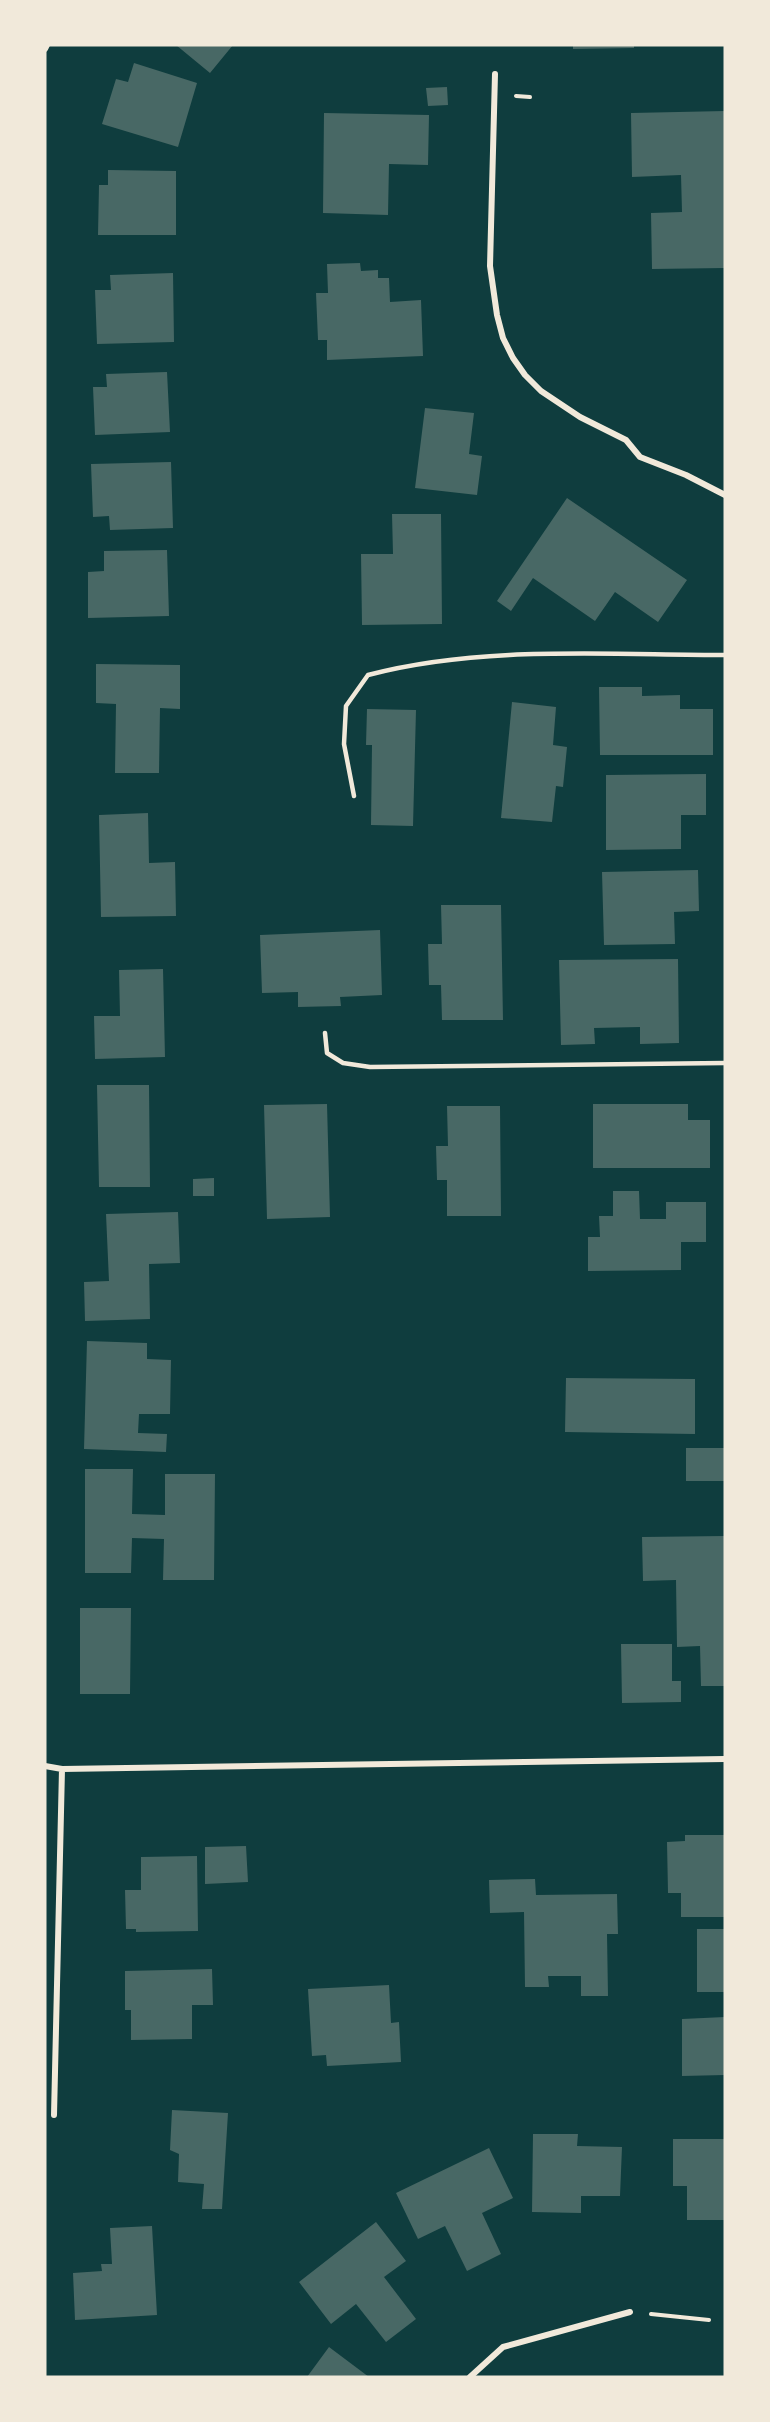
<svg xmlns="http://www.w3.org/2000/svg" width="770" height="2422" viewBox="0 0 770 2422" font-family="Quicksand,sans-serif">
<rect width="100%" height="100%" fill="#0f3d3e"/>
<path fill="#486865" d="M176,45h57l-23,28z
M573,45h61v3l-61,1z
M134,63l63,20 -19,64 -76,-23 14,-45 12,3z
M447,87l1,18 -20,1 -2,-18z
M725,111v157l-73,1 -1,-56 31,-1 -1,-37 -49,2 -1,-64z
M324,113l105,2 -1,50 -39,-1 -1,51 -65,-2z
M108,170l68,1v64h-78l1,-50h9z
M360,263l1,8 17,-1v8h11l1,24 31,-2 2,56 -96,4v-20h-9l-2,-47h12l-1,-29z
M173,273l1,69 -77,2 -2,-54h16l-1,-15z
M167,372l3,60 -75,3 -2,-48h14l-1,-13z
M425,408l49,5 -5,41 13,2 -5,39 -62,-7z
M171,462l2,66 -63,2 -1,-14 -16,1 -2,-53z
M567,498l120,82 -29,42 -43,-30 -20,29 -62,-43 -22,33 -14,-10z
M392,514h49l1,110 -80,1 -1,-71h32z
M167,550l2,66 -81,2v-46l16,-1v-20z
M96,664l84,1v44l-20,-1 -1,65h-44l1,-69 -20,-1z
M599,687h43v9l38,-1v14h33v46h-113z
M512,702l44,5 -3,38 14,2 -4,40 -7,-1 -4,36 -51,-4z
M367,709l49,1 -3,116 -42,-1 1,-80h-6z
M706,774v41h-25v34l-75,1v-75z
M148,813l1,50 26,-1 1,54 -75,1 -2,-102z
M698,870l1,41 -25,1 1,32 -71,1 -2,-73z
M441,905h60l2,115h-61l-1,-35h-12l-1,-41h14z
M380,930l2,65 -42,2 1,9 -43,1v-15l-36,1 -2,-58z
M678,959l1,84 -39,1v-17l-46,1 1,16 -34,1 -2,-85z
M163,969l2,88 -70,2 -1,-43h26l-1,-46z
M97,1085h52l1,102h-51z
M327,1104l3,113 -63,2 -3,-114z
M593,1104h95v16h22v48h-117z
M447,1106h53l1,110h-54v-36h-10l-1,-34h12z
M214,1178v18h-21v-17z
M613,1191h26l1,28h26v-17h40v40h-25v28l-93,1v-34h12l-1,-21h14z
M178,1212l2,51 -31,1 1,55 -65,2 -1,-39 25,-1 -3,-67z
M87,1341l60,2v16l24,1 -1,54h-31l-1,19 29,1 -1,18 -82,-3z
M566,1378l129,1v55l-130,-2z
M686,1448h39v33h-39z
M85,1469h48l-1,45 33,1v-41h50l-1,106h-51l1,-41 -32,-1 -1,35h-46z
M725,1536v150h-24l-1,-40 -23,1 -1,-67 -33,1 -1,-44z
M80,1608h51l-1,86h-50z
M621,1644h51v37h9v21l-59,1z
M685,1835h40v82h-44v-24h-13l-1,-51 18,-1z
M246,1846l2,36 -43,2v-37z
M197,1856l1,75 -62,1v-3h-10l-1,-39h16v-33z
M535,1879l1,16 81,-1 1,40h-11l1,62h-27v-20h-33l1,11h-24l-1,-75 -34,1 -1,-33z
M697,1929h28v63h-28z
M212,1969l1,36h-21v34l-61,1v-30h-6v-39z
M389,1985l2,38 8,-1 2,40 -74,4 -1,-11 -14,1 -4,-67z
M725,2017v58l-43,1v-57z
M172,2110l56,3 -6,96h-20l2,-25 -26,-2 1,-28 -9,-4z
M533,2134h45l-1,12 45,1 -2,49h-39v17l-49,-1z
M673,2139h52v81h-38v-34h-14z
M489,2148l24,50 -31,15 19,41 -34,17 -22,-45 -27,13 -22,-46z
M376,2222l30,39 -22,16 32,42 -30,23 -30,-38 -25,20 -32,-42z
M152,2226l5,89 -82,5 -2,-47 29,-2 -1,-7h11l-2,-36z
M329,2347l40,30h-62z"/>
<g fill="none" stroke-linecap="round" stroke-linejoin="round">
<path stroke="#f1e9da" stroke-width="4" d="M516,96l14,1
M651,2314l58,6"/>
<path stroke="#f1e9da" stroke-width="4.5" d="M354,796l-10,-52 2,-38 22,-31c114,-30 240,-20 357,-20
M325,1033l2,20 16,10 27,4 355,-4"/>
<path stroke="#f1e9da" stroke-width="6" d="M45,49l2,-4
M495,74l-5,192 7,49 6,23 10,20 12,17 16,16 39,26 46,23 14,17 46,18 39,20
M45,1766l17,3 663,-10
M54,2115l8,-346
M470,2377l33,-30 127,-35"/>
</g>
<rect width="770" height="2422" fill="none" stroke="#f1e9da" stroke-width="93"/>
</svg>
